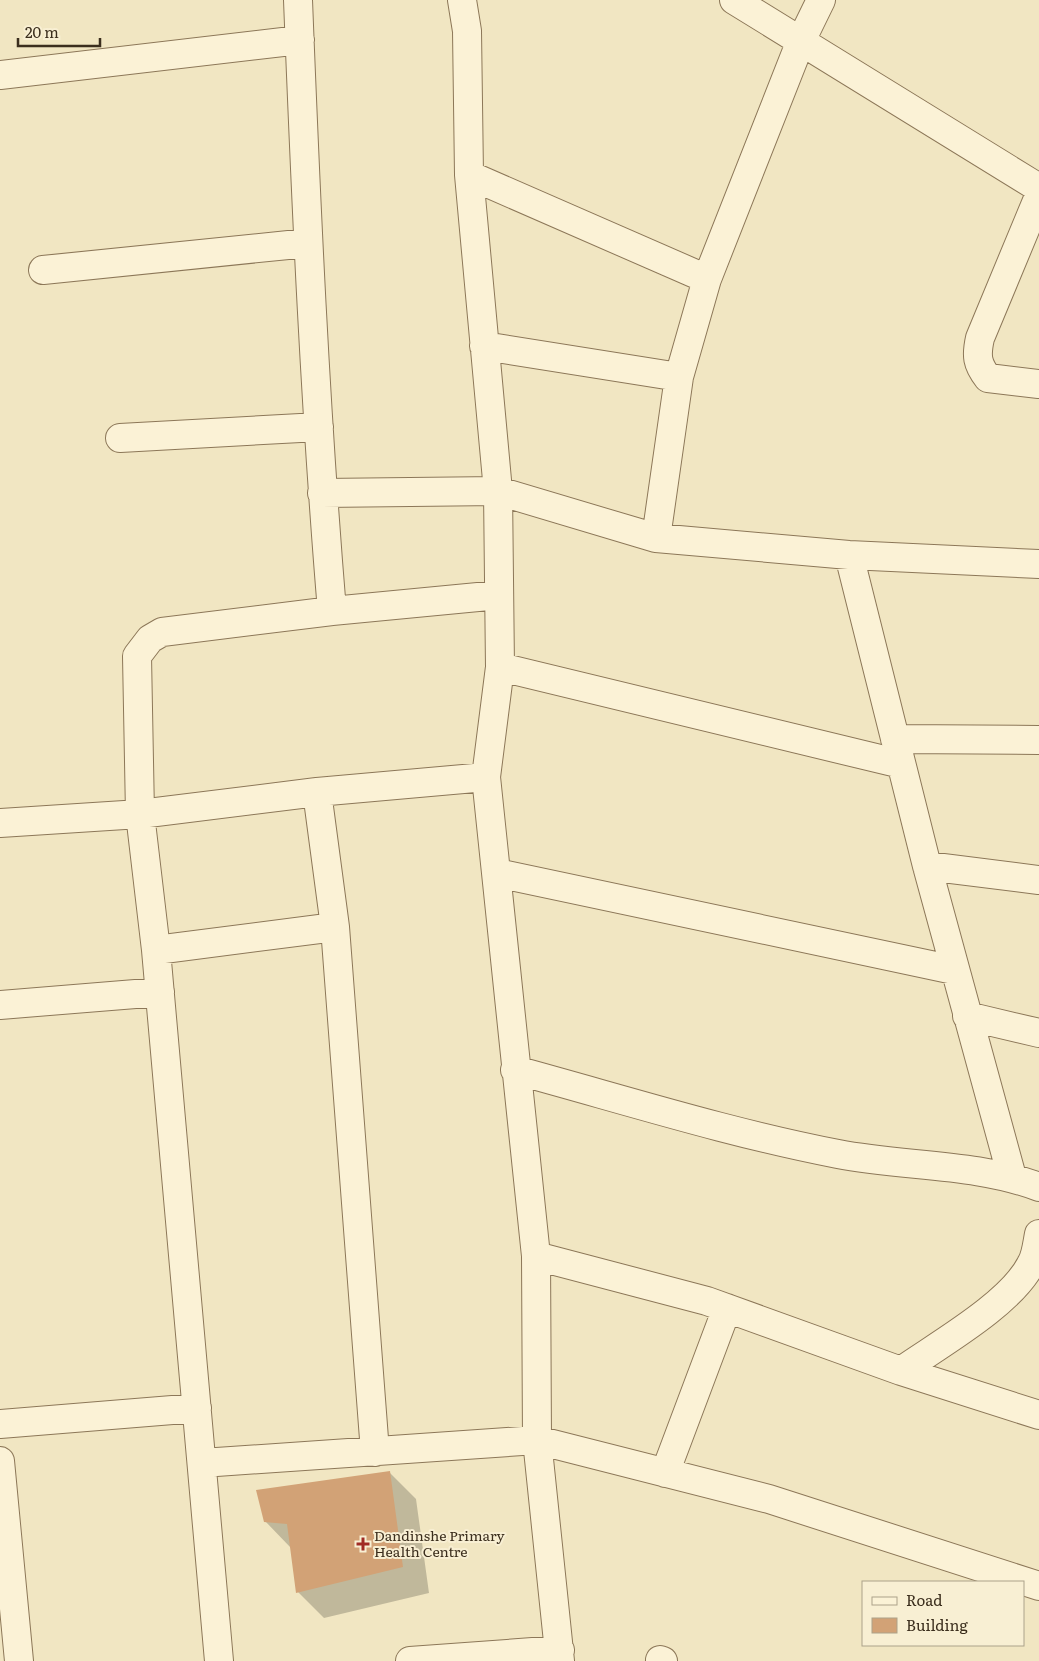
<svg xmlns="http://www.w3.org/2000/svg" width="1039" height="1661" viewBox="0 0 1039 1661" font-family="Literata,serif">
<rect width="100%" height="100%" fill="#f1e6c2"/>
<path fill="#0003" d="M390,1473l26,26 13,94 -105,25 -26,-26 -7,-44 -26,-27z"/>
<path fill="#d2a276" d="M390,1471l13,96 -107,26 -9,-69 -23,-2 -8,-32z"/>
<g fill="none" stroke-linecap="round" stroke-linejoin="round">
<g stroke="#8c7758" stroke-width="30">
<path id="street" d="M298,0c8,204 17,407 34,611
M462,0l5,31 2,144 29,316 2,176 -14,110 50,479 1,184 23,221
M734,0l305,188
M0,75l300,-35
M469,175l238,104
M1039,196l-59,142c-4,18 -3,26 8,40l51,6
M43,270l265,-27
M484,346l195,31
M120,438l199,-11
M322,493l176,-2 158,47 193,17 190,9
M656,538l23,-161 28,-98 93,-236 21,-43
M849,555l78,311 85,311
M500,667l401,97
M895,739l144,1
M317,792l18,135 40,525
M0,823l140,-9 177,-22 169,-15
M927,866l112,14
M497,873l457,97
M156,950l179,-23
M0,1005l160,-13
M967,1016l72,17
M515,1070c107,29 214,63 323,84 66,13 138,9 201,33
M536,1256l171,45 194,70 138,44
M901,1371c37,-26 110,-67 130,-107 5,-8 6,-20 8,-30
M0,1424l197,-16
M0,1461l19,200
M202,1463l335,-23 232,59 270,87
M665,1473l62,-165
M660,1660l3,1
M219,1661l-63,-711 -16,-136 -3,-158 13,-17 12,-7 170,-21 167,-16
M410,1661l150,-11"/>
</g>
<use href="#street" stroke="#fbf2d6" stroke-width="28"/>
</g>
<path fill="#a02b24" stroke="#f8efd3" stroke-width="2" d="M360.5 1536.5h5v5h5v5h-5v5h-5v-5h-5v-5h5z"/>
<g text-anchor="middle" stroke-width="4" stroke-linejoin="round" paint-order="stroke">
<g font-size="14" fill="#3b2e1d" stroke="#f8efd3" text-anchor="start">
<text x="374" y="1541">Dandinshe Primary<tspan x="374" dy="16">Health Centre</tspan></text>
</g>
</g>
<rect x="862" y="1581" width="162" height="65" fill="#f8efd3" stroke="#aca28a"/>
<rect x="872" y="1597" width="25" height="8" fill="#fbf2d6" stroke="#aca28a"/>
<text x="906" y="1606" font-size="15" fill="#3b2e1d">Road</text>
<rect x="872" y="1618" width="25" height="15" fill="#d2a276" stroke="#aca28a"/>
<text x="906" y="1631" font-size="15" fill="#3b2e1d">Building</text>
<path d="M18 38v8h82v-8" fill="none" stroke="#3b2e1d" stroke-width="2.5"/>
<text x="25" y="38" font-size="15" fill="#3b2e1d" stroke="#f8efd3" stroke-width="4" paint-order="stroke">20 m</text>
</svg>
